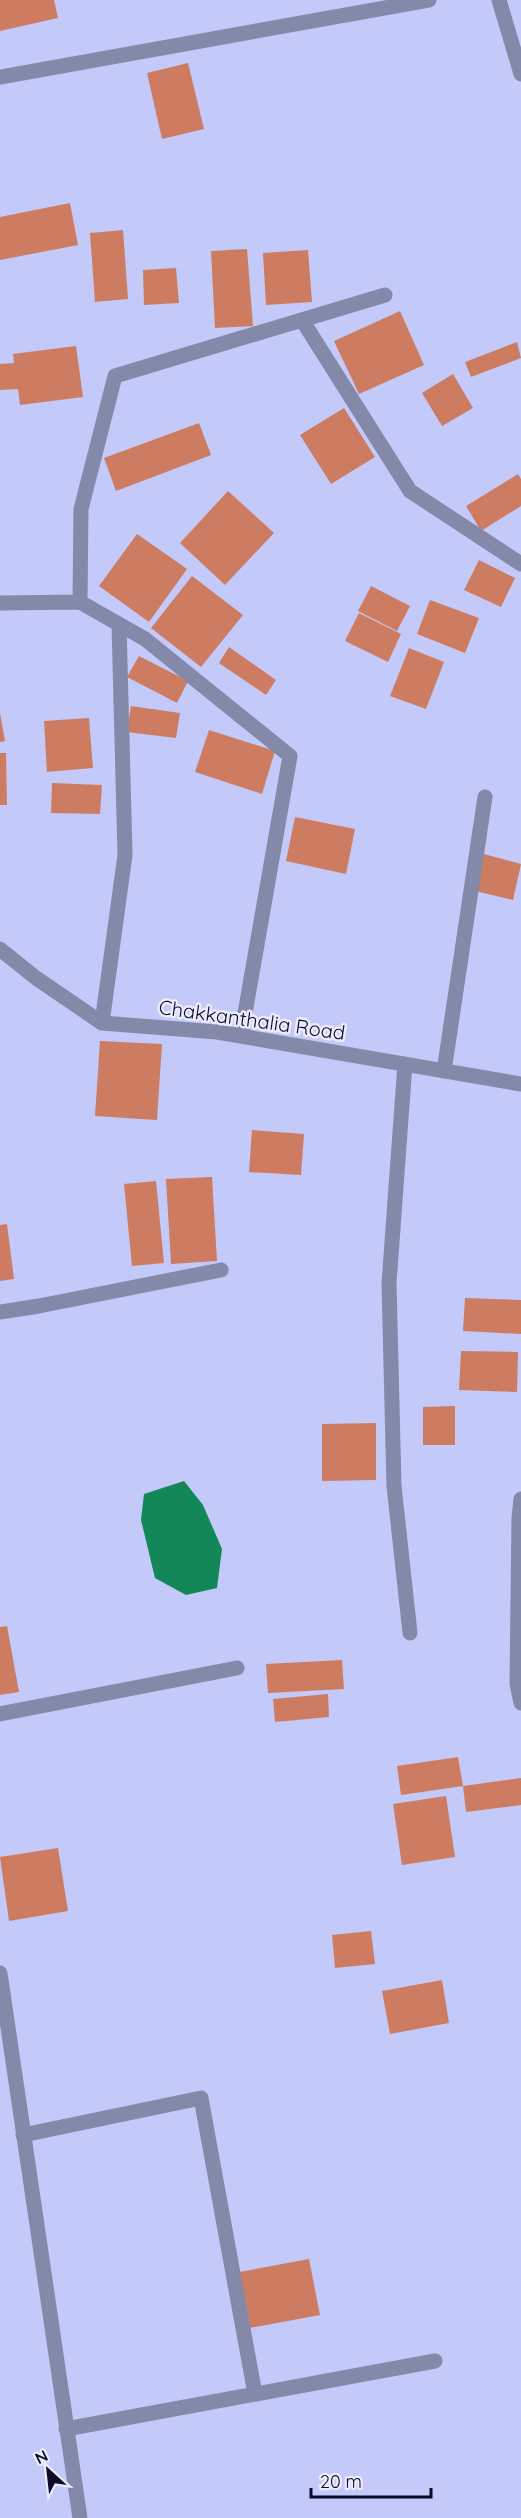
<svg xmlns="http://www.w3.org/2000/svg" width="521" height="2518" viewBox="0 0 521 2518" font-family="Quicksand,sans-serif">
<rect width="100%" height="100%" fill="#c3c9f8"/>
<path fill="#148758" d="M184,1481l19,24 19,44 -5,39 -31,7 -31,-17 -14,-58 3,-26z"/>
<path fill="#ce7c61" d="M0,0h54l4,18 -58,13z
M188,63l16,66 -42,10 -15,-66z
M70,203l8,42 -78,15v-43z
M123,230l5,69 -33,3 -5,-69z
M247,249l6,77 -38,2 -4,-77z
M308,250l4,52 -46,3 -3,-52z
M176,268l3,35 -35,2 -1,-35z
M400,311l24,54 -65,29 -25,-53z
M517,342l4,16 -50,19 -6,-15z
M76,346l7,51 -63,8 -2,-16 -18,1v-26l14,-1 -1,-9z
M453,374l20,34 -31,18 -20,-33z
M344,408l31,49 -44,27 -31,-49z
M199,423l12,32 -95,36 -12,-33z
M518,474l3,5v27l-40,25 -15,-25z
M228,491l46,42 -49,52 -45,-42z
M137,534l50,35 -38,53 -50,-36z
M479,560l36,18 -14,29 -37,-17z
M192,576l51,39 -42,52 -50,-39z
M371,586l39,20 -13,25 -39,-20z
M430,600l49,18 -14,35 -48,-19z
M359,613l42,21 -13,28 -43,-21z
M229,647l47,33 -10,15 -47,-32z
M409,648l35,14 -18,47 -36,-13z
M139,656l49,25 -11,22 -50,-26z
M131,706l49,7 -4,25 -49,-6z
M0,713l5,28 -5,1z
M89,718l4,50 -46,4 -3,-51z
M209,730l66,21 -13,43 -67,-22z
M0,753h6l1,52h-7z
M52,783l50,2 -2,29 -49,-1z
M295,817l60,12 -9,45 -60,-13z
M484,854l37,10 -8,36 -38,-9z
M100,1041l62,3 -5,76 -62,-4z
M252,1130l52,4 -3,41 -52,-3z
M212,1177l5,84 -46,3 -5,-85z
M156,1181l8,82 -32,3 -8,-82z
M7,1224l7,55 -14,2v-56z
M465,1298l56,2v34l-58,-3z
M461,1351l57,1 -1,40 -58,-2z
M455,1406v39h-32v-38z
M376,1423v57l-54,1v-57z
M7,1626l12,66 -19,3v-68z
M342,1660l2,29 -76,4 -2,-29z
M328,1694l1,23 -54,5 -2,-23z
M458,1757l5,29 -62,9 -4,-29z
M521,1778v27l-55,7 -3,-26z
M446,1796l9,61 -53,8 -9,-61z
M58,1848l10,63 -59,10 -9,-64z
M371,1931l4,33 -40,4 -3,-33z
M442,1980l7,43 -59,11 -8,-43z
M309,2259l11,56 -76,14 -10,-56z"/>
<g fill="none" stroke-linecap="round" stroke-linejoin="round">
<path stroke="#8488a9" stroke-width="15" d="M499,0l22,74
M0,77l429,-77
M302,320l108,171 111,73
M80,602l1,-93 34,-133 270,-81
M0,603l80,-1 65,37 145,117 -49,280
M0,949l36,29 66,45 115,9 304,52
M102,1023l23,-168 -6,-231
M405,1064l-16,219 5,203 16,147
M444,1071l41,-274
M0,1312l39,-6 182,-36
M521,1499l-2,19 -2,166 4,19
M0,1714l237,-46
M0,1973l80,545
M23,2135l178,-37 54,296
M66,2429l369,-68"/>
</g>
<g text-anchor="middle" stroke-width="5" stroke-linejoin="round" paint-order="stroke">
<g font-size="20" fill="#0d0d29" stroke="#eaecfc">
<text transform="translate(252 1020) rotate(8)" y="7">Chakkanthalia Road</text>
</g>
</g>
<g transform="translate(48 2470) rotate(333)" stroke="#eaecfc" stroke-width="4.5" paint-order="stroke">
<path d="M0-4.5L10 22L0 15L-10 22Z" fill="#0d0d29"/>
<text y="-9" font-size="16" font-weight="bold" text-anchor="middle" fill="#0d0d29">N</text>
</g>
<path d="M311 2488v9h120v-9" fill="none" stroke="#0d0d29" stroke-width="3"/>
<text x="320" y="2488" font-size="18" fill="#0d0d29" stroke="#eaecfc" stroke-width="4.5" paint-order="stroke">20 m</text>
</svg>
